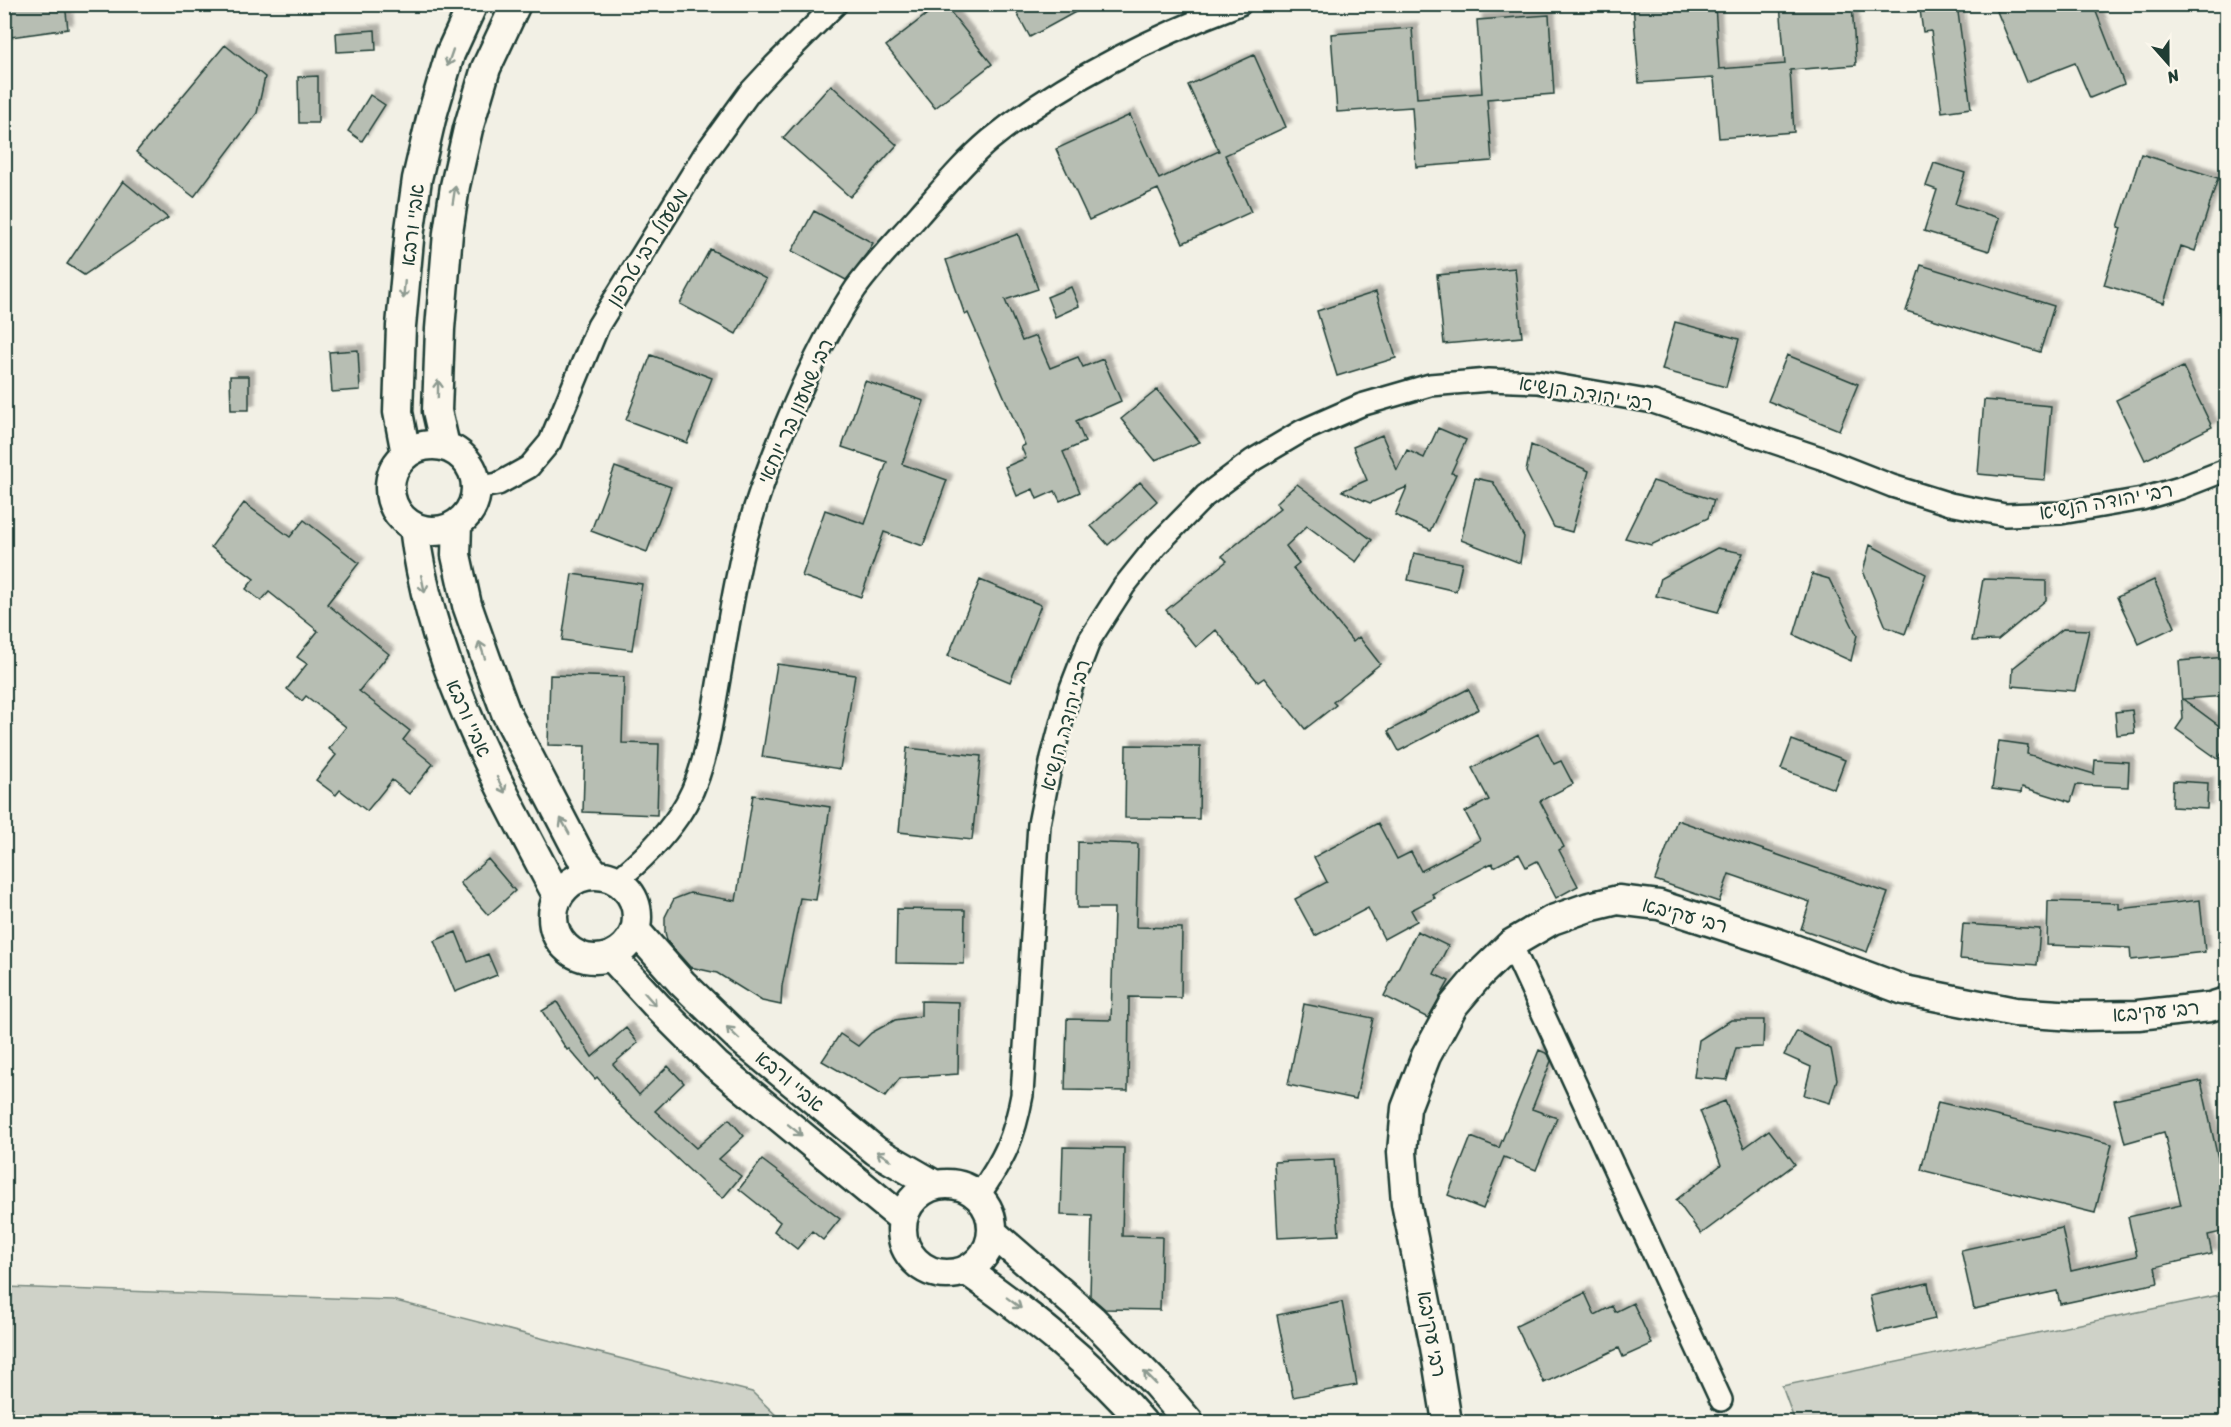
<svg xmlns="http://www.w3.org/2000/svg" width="2231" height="1427" viewBox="0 0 2231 1427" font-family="Sriracha,'Playpen Sans Hebrew',sans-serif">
<defs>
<filter id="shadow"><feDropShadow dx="5.5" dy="-5.5" stdDeviation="1.5" flood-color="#0004"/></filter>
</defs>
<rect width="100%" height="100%" fill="#f2f0e5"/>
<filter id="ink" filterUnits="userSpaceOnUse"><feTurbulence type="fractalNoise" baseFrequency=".0167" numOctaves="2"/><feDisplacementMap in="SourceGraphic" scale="12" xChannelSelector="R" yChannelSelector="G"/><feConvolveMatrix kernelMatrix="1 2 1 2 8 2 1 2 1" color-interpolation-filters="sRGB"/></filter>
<g filter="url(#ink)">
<path fill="#cfd2c8" stroke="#77887e" stroke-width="1.5" d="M5,1287l387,13 360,92 31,30h-778z
M2226,1290v132h-431l-13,-36 442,-92z"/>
<path fill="#b7beb3" stroke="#1f3d34" stroke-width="1.5" filter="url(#shadow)" d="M4,4h61l3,25 -64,9z
M940,4h4l48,60 -57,44 -49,-62z
M1012,4h78l-60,33z
M1633,4h82l4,65 66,-5 -5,-60h72l4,61 -66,5 4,62 -75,6 -5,-60 -75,5z
M1994,4h99l31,80 -34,14 -15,-35 -49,19z
M1957,5l14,103 -29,4 -11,-81 -8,1 -3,-22z
M1549,15l5,79 -67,5 5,62 -76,6 -4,-60 -75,5 -6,-78 81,-6 5,70 65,-5 -5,-73z
M375,30l1,20 -39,2 -1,-19z
M225,45l40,32 -8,36 -63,84 -58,-45z
M1254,55l32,72 -61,28 26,57 -68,31 -25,-54 -69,31 -33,-71 74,-34 29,64 60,-28 -31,-66z
M318,76v47h-19l-1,-46z
M831,85l66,60 -47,52 -67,-59z
M370,95l15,10 -23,36 -14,-10z
M2141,154l77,24 -23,73 -14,-5 -17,57 -60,-18 17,-57 -3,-1z
M1934,163l31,10 -10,31 44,14 -10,33 -65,-20 13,-41 -11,-4z
M123,181l45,37 -84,57 -17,-11z
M814,211l59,32 -6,10 -21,27 -54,-29z
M1018,234l20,55 -33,11 17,41 14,-5 14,32 28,-11 5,10 20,-8 18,42 -45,20 9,21 -22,10 17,40 -20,9 -5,-10 -18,8 -4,-10 -16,7 -12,-29 21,-9 -5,-11 4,-2 -57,-132 -3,2 -19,-55z
M710,249l56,30 -30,55 -56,-30z
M1921,265l133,41 -14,46 -134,-41z
M1515,268l7,69 -78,7 -7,-69z
M1071,287l8,19 -24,11 -8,-20z
M1376,292l20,66 -59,18 -20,-65z
M1675,322l64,17 -13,48 -64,-17z
M358,350l2,40 -28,2 -3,-40z
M651,355l61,23 -25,65 -61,-23z
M1787,355l71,29 -19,46 -71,-29z
M2183,367l29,60 -67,33 -29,-60z
M230,376h19v34h-18z
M865,381l59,20 -22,63 45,16 -24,66 -39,-14 -23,65 -59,-21 23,-66 40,14 22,-62 -45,-15z
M1157,390l43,52 -45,18 -34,-41z
M1984,400l67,6 -6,74 -67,-6z
M1438,428l28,12 -15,33 5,1 -26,57 -35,-16 12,-28 -37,16 -28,-12 25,-11 -14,-33 29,-12 15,35 10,-20 17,8z
M1531,445l58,26 -17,61 -18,-5 -28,-55z
M615,467l56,20 -24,65 -56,-21z
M1475,478l18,4 31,55 -4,26 -59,-23z
M1653,481l61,19 -6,18 -57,27 -26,-7z
M1140,482l17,19 -49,44 -17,-19z
M1297,484l75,56 -16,22 -49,-36 -21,20 13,17 -6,5 60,74 6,-5 21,27 -47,38 3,3 -31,24 -41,-51 -6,4 -42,-52 -20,17 -30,-37 61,-49 -5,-5 59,-48 -5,-5z
M244,503l46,34 14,-17 55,43 -32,41 62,50 -30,37 51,40 -7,9 30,24 -24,30 -17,-14 -25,31 -27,-21 -4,5 -20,-15 20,-25 -7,-6 17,-22 -40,-31 -4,5 -15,-12 20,-25 -10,-7 21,-26 -49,-39 -8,9 -15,-12 8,-10 -43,-32z
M1870,545l56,29 -21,60 -19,-7 -23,-56z
M1717,548l26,5 -25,59 -62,-16 5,-18z
M1414,553l48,10 -6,28 -48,-11z
M572,574l70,10 -10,66 -70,-10z
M1812,574l17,5 28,56 -6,26 -57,-26z
M1983,579l63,2v19l-48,40 -26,1z
M980,580l61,25 -31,77 -62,-26z
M2154,580l21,47 -36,17 -22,-47z
M2063,629l26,1 -14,61 -63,-5 1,-18z
M2226,657v39l-43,3 43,32v16l-8,12 -42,-30 7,-10 -4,-58z
M777,664l78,11 -15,94 -78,-12z
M550,675l74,2 -2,66 37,1 -2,71 -74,-3 2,-66 -37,-1z
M1468,689l11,20 -80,42 -11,-20z
M2132,710l3,23 -18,2 -2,-23z
M1538,734l16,30 7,-3 12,23 -33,17 24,46 -5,3 19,36 -22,12 -19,-37 -11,6 -7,-13 -25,13 -2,-4 -60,31 3,4 -24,12 6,11 -33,18 -16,-31 -53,28 -20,-37 32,-17 -13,-25 64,-34 19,36 14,-7 10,19 59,-31 -15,-28 24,-12 -17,-32z
M1792,740l53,20 -11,29 -53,-20z
M1999,741l29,4 -1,9 67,20 1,-14 34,2 -1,25 -52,-2 -5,17 -49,-15 -1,6 -29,-4z
M1126,745l74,1 -1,73 -74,-1z
M907,748l74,8 -9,84 -73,-8z
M2173,781l35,2 -1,26 -35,-2z
M753,795l77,12 -14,93 -16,-2 -18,88 -1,19 -19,-4 -45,-28 -27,-6 -23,-26 -2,-9v-15l9,-18 16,-6 46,8z
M1677,820l211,73 -21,59 -66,-23 9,-27 -81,-28 -10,28 -64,-22z
M1078,842l60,2 -2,83 46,1 -1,70 -52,-1 -1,94 -63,-1 2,-71 44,1 3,-112h-37z
M488,859l27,32 -27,24 -28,-32z
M2200,900l5,52 -74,8 -1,-12 -83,-3 1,-44 71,2v6z
M897,909l68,1 -1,54 -68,-1z
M1963,924l77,5 -3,36 -77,-6z
M1417,931l31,15 -14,28 15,7 -21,37 -44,-22z
M456,932l12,30 20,-8 9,21 -42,17 -21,-51z
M921,1001l38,1 -1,72 -58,4 -15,19 -63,-36 18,-27 18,12 13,-13 24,-13 26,-4z
M557,1002l35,55 34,-29 12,15 -25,21 26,31 29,-29 16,17 -29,28 41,37 33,-29 15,17 -25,23 22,17 -18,22 -22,-17 -83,-77 1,-1 -22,-26 -2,2 -26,-30 -2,1 -25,-39z
M1304,1004l69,14 -17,81 -68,-14z
M1731,1020h33l-1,27 -27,1 -9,32 -33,-3 5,-37z
M1797,1031l34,18 6,30 -7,24 -26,-8 7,-28 -27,-12z
M1539,1050l9,4 3,7 -19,48 25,9 -21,52 -32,-13 -21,52 -35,-14 23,-58 28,11z
M2201,1081l25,114v36l-18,4 4,19 -57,13 3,16 -98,21 -3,-13 -83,18 -13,-59 101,-22 9,43 66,-15 -9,-39 53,-12 -17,-73 -39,11 -11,-43z
M1725,1101l19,47 25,-18 26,34 -94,70 -25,-34 45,-35 -21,-54z
M1938,1102l174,42 -17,69 -174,-43z
M1063,1147l61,1 -2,88 40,1 -2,73 -55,-1 -15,-13 2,-80 -31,-1z
M1334,1159l5,76 -61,3 -4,-76z
M762,1160l78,59 -17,21 -11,-9 -15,18 -23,-18 6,-9 -41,-33z
M1928,1283l7,36 -57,13 -8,-36z
M1585,1293l10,22 17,-9 3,6 18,-9 19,41 -29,13 -4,-9 -75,35 -28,-57z
M1342,1302l15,83 -64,12 -16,-82z"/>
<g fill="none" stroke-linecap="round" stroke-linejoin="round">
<g stroke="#1f3d34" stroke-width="26">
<path id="street" d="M476,488l22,-4 31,-17 21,-25 48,-116 106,-171 45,-62 25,-27 62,-62
M616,881c24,-19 46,-41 63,-66 24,-35 30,-78 37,-119 7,-40 13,-79 21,-118 11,-59 32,-114 55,-168 18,-42 38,-84 64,-122 19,-26 42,-49 63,-73 23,-26 45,-53 71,-75 74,-60 162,-103 250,-136
M1511,944l210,456
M979,1195c25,-36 35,-56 43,-100l17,-271 13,-66 9,-34 10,-36 19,-49 34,-53 32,-40 49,-50 48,-36 49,-29 59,-26 69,-20 59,-5 49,2 115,20 168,56 71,28 58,18 55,11 56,-2 81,-14 38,-11 46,-18"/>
</g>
<g stroke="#1f3d34" stroke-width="33">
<path id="secondary" d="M390 488a43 43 0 1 1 86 0a43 43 0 1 1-86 0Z
M445,446l-8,-35 3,-82 8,-96 7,-47 13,-57 18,-61 30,-64
M406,454l-8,-42 3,-86 9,-97 7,-50 14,-60 19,-65 23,-50
M457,524l-1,31 11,50 19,54 20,54 74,142 16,20
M414,527c16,135 81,251 144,370
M553 917a42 42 0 1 1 84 0a42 42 0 1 1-84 0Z
M636,931l46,52 58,56 136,112 59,34
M611,956l47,51 58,58 187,154
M902 1229a45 45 0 1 1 90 0a45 45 0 1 1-90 0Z
M993,1233l100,87 64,65 32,37
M966,1270c64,45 125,92 176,152
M1447,1422l-12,-75 -29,-144 -4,-51 4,-44 20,-52 27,-50 26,-31 32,-31 41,-24 37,-13 29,-7 41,5 121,39 124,46 111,22 60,4 63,-1 72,-8 16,-5"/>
</g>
<use href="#street" stroke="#fbf7ec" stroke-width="21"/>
<use href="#secondary" stroke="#fbf7ec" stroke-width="28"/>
</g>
<defs><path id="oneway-shaft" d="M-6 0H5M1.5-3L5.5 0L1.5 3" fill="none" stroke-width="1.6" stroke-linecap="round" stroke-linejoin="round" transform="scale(1.5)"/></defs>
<g stroke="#8d9a90">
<use href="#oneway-shaft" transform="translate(450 58) rotate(109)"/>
<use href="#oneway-shaft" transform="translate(454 195) rotate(-81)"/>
<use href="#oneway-shaft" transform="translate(404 290) rotate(95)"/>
<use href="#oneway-shaft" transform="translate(438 389) rotate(-89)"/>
<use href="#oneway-shaft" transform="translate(423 584) rotate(78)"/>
<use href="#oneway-shaft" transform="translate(482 650) rotate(-109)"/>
<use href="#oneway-shaft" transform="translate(501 785) rotate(63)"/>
<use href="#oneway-shaft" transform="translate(565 826) rotate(-119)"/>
<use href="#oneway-shaft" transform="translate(650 999) rotate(48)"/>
<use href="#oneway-shaft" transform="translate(733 1033) rotate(-136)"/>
<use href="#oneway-shaft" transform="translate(795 1130) rotate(39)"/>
<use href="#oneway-shaft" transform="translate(884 1156) rotate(-148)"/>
<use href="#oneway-shaft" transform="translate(1014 1303) rotate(37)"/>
<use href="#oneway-shaft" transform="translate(1150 1378) rotate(-135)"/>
</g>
</g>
<g text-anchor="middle" stroke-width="5" stroke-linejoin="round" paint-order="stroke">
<g font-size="20" fill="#1f3d34" stroke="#fbf7ec">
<text transform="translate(412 225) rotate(-83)" y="7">אביי ורבא</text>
<text transform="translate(647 247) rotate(-58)" y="7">משעול רבי טרפון</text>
<text transform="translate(1586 393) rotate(9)" y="7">רבי יהודה הנשיא</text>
<text transform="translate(795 411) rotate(-66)" y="7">רבי שמעון בר יוחאי</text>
<text transform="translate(2106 501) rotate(-10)" y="7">רבי יהודה הנשיא</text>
<text transform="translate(469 718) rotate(66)" y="7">אביי ורבא</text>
<text transform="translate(1065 725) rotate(-74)" y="7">רבי יהודה הנשיא</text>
<text transform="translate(1685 915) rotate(15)" y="7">רבי עקיבא</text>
<text transform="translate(2156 1011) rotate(-5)" y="7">רבי עקיבא</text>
<text transform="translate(790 1081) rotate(40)" y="7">אביי ורבא</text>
<text transform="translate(1432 1334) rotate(80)" y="7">רבי עקיבא</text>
</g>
</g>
<rect width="2231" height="1427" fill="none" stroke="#fbf7ec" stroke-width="24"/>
<rect x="12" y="12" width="2207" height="1403" fill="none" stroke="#1f3d34" stroke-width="2" filter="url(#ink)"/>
<g transform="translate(2168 63) rotate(159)" stroke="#fbf7ec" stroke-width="4.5" paint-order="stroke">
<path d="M0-4.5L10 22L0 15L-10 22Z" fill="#1f3d34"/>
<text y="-9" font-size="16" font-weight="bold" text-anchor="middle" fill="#1f3d34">N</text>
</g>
</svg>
